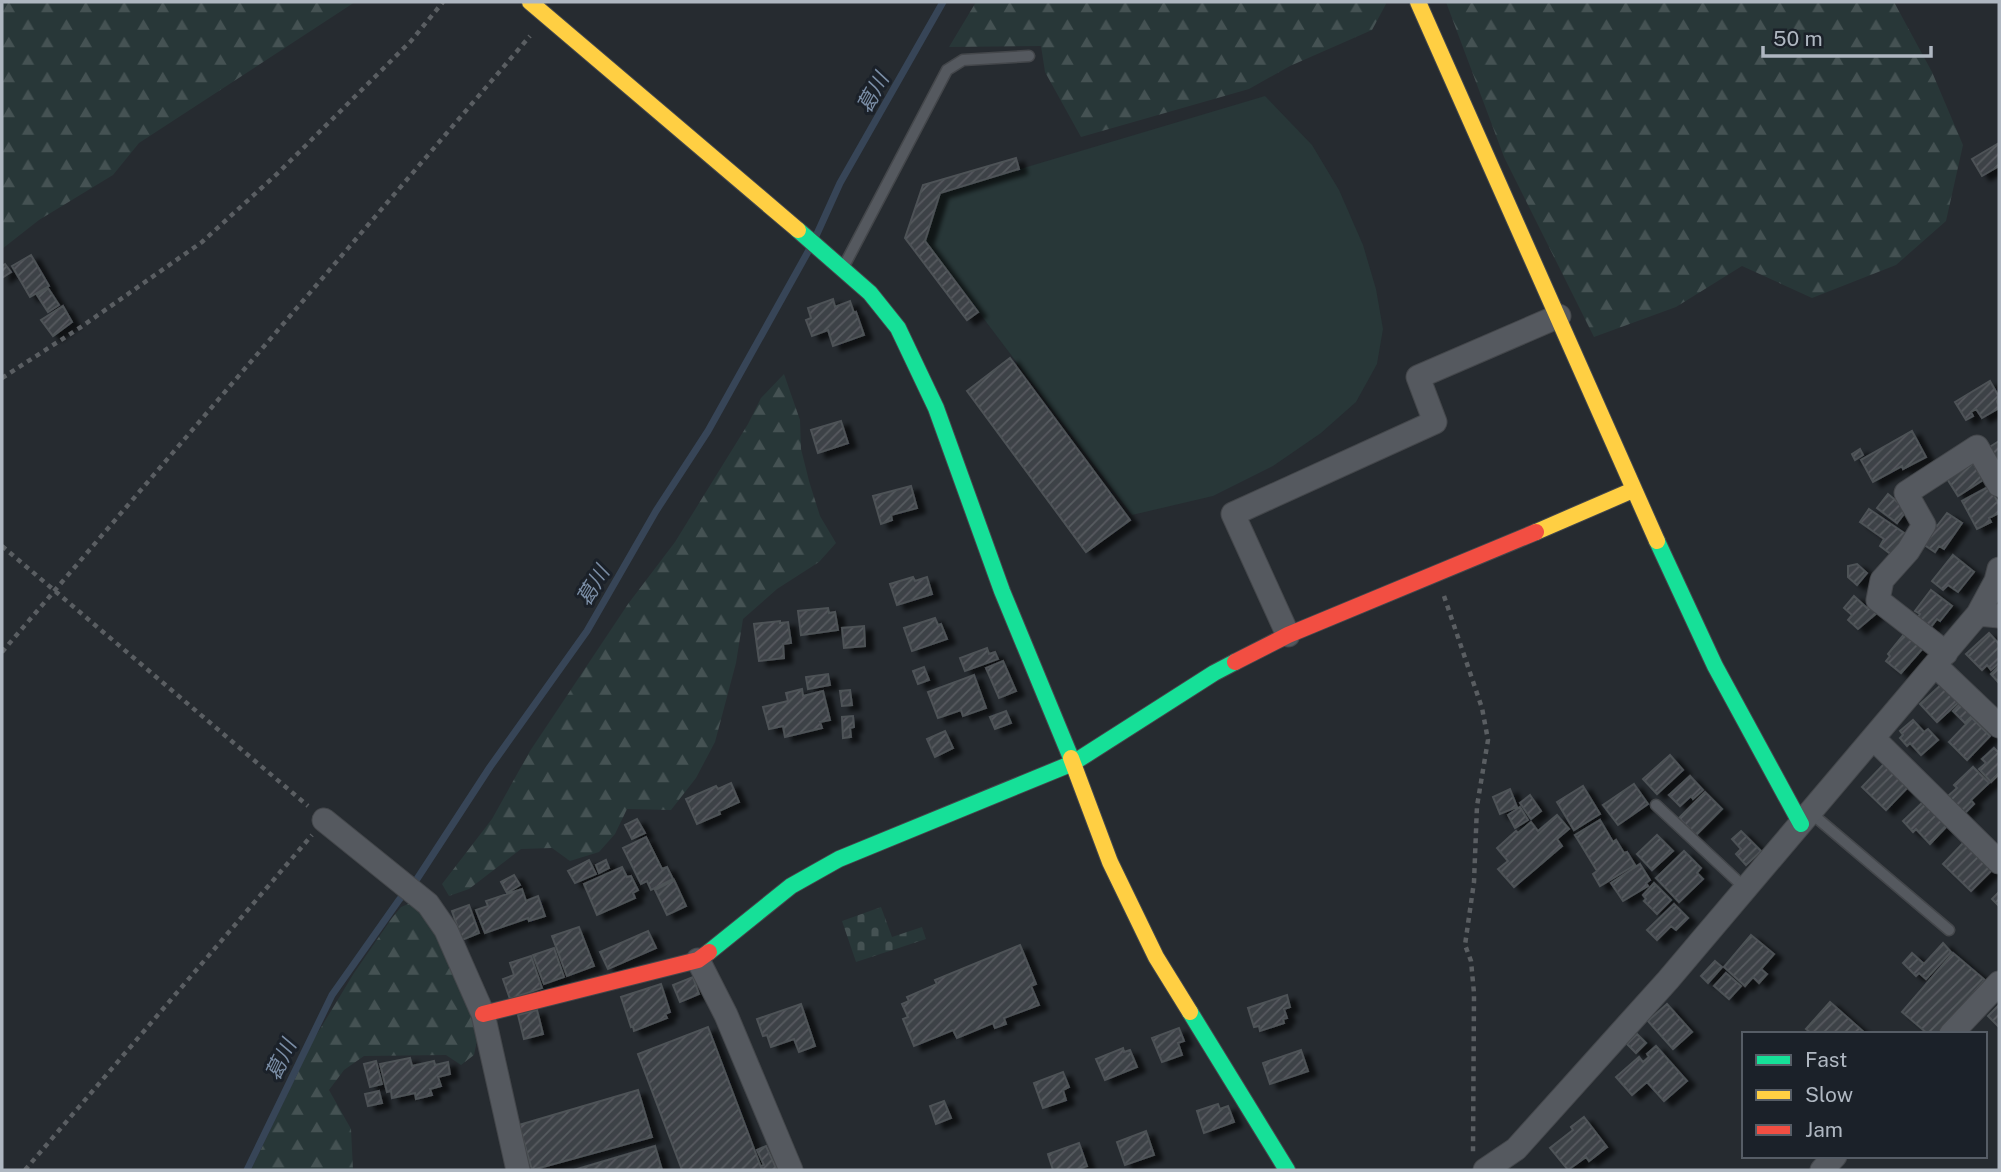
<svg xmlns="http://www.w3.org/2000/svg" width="2001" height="1172" viewBox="0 0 2001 1172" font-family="'Public Sans','Noto Sans JP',sans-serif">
<defs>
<pattern id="forest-firs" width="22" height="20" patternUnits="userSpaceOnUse" patternTransform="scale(1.75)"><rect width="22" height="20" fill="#283738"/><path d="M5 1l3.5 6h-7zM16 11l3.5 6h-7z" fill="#455253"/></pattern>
<pattern id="cemetery-stones" width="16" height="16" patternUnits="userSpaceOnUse" patternTransform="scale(1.75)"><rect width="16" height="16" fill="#283738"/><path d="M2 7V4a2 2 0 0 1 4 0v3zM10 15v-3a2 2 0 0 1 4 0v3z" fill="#455253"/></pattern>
<pattern id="building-hatch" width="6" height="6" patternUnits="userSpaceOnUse" patternTransform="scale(1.75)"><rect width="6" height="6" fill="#3e4247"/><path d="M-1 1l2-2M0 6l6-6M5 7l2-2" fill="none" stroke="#575b60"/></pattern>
<filter id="shadow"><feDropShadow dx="8" dy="4.5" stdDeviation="2" flood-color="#0009"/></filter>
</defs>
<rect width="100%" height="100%" fill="#262b30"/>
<path fill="#283738" d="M1265,96l47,49 27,45 24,55 13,44 7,40 -6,35 -21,38 -35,31 -48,33 -60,30 -81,19 -207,-274 15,-48z"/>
<path fill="url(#forest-firs)" d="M2,2h353l-216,141 -26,32 -74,45 -37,29z
M976,2h409l1,2 -14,26 -82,36 -41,23 -168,48 -36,-65 -4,-26 -92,1z
M1446,2h448l38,70 31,73 -17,76 -50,44 -84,33 -70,-32 -66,41 -82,30 -90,-180z
M784,374l16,46 1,29 8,32 11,35 16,27 -17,19 -42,27 -34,30 -7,44 -21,79 -19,36 -25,32 -44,-1 -12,25 -16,18 -29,9 -18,-13 -31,1 -52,40 -20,7 -7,-12 50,-65 38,-68 98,-147 47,-62 73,-118 13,-26z
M413,902l32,44 33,90 -4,19 -13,10 -15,-10 -82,1 -20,14 -15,20 22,39 2,41h-102l63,-131 40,-66 38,-55 9,-11z"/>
<path fill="url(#cemetery-stones)" d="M881,907l11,30 30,-10 4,12 -70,23 -14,-41z"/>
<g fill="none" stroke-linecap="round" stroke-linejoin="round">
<path stroke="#374557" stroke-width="7" d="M816,236l24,-53 103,-181
M247,1170l85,-175 67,-95 18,-21 73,-112 97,-136 69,-120 52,-80 101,-181"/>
</g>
<path fill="url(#building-hatch)" stroke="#4e5257" stroke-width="2" filter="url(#shadow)" d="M1999,143v23l-17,10 -10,-17z
M1016,158l3,11 -79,24 -15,48 53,71 -11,8 -62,-82 18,-53z
M31,255l18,31 -19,11 -18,-31z
M5,264l6,8 -9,6v-12z
M48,288l11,17 -11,7 -11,-17z
M833,299l2,8 15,-6 4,12 2,-1 8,23 -31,11 -5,-16 -16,6 -6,-16 5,-2 -3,-10z
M63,306l9,16 -19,14 -12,-16z
M1010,358l120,162 -44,32 -119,-161z
M1990,381l9,16 -2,4 2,7 -17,10 -6,-9 -5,3 2,4 -7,4 -11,-18z
M841,421l7,22 -30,10 -7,-23z
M1912,431l14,26 -23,12 -1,-3 -29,16 -12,-22z
M1999,441v28l-11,-21z
M1860,449l3,6 -8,5 -3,-6z
M1972,461l11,19 -25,16 -14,-22z
M911,486l6,22 -26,7 1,5 -11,4 -8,-28z
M1990,486l9,19v8l-10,5 2,4 -14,7 -15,-28z
M1888,494l19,16 -10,13 -20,-15z
M1869,509l38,26 -15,20 -12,-9 4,-7 -24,-17z
M1947,513l15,10 -18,26 -5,-3 -4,6 -15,-10 13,-18 4,2z
M1953,555l21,17 -16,20 -10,-7 -5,5 -11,-9z
M1857,564l10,9 -10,12 -9,-8v-11z
M913,577l2,4 12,-4 5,17 -35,11 -7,-21z
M1931,590l21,16 -12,15 -3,-2 -7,9 -13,-10 3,-4 -5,-3z
M1854,596l13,12 3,-3 8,7 -20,17 -10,-9 4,-5 -8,-7z
M828,608l1,5 6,-1 3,18 -37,5 -3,-24z
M935,618l3,7 3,-1 6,15 -35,12 -8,-23z
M780,621v2l8,-1 3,21 -8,1 1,14 -25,3 -5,-37z
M864,626l1,20 -21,2 -2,-20z
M1905,633l18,15 -22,25 -15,-12 4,-5 -2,-2z
M1989,633l10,11v19l-8,7 -4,-5 -5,5 -16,-16z
M987,648l2,6 6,-2 3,7 -33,12 -5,-13z
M1003,661l13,30 -17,7 -13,-30z
M1999,666v17l-8,-9z
M924,667l5,13 -11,4 -5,-13z
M828,674l2,11 -22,4 -2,-12z
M974,675l12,33 -23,8 -2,-6 -23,8 -10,-26z
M1943,683l17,18 -23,21 -17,-18z
M802,689l1,7 20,-5 7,29 -10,2 2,6 -37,9 -2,-11 -14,3 -6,-22 25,-6 -2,-8z
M850,690l2,15 -10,1 -2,-15z
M1965,699l12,12 -12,12 -12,-12z
M1006,711l5,12 -16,6 -5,-12z
M853,716l1,11 -4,1 1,9 -8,1 -1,-21z
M1972,718l18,18 -23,24 -18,-18z
M1913,720l11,12 4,-3 10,11 -17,15 -11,-12 -3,3 -7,-8 3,-3 -3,-4z
M945,731l8,17 -18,9 -8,-18z
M1994,748l5,5v21l-8,8 -12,-13 7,-6 -4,-4z
M1670,755l13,15 -26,24 -14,-15z
M1885,763l24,23 -23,24 -24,-23z
M1973,767l16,16 -18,17 3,4 -10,10 -16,-18 9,-8 -3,-3z
M1690,776l13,14 -10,9 -2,-3 -11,10 -11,-11z
M731,783l8,19 -20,9 1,3 -23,10 -11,-25 30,-13 2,3z
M1634,784l14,20 -30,21 -15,-20z
M1583,786l17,28 -26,16 -17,-28z
M1510,789l7,18 -17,7 -7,-17z
M1705,792l17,17 -26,26 -17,-17z
M1530,795l11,16 -10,8 -11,-16z
M1923,802l24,24 -17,18 -14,-15 -3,3 -10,-11z
M1520,807l8,13 -13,8 -7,-13z
M1557,815l12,14 -12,10 5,7 -48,41 -16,-18 10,-8 -11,-13 19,-17 2,2 13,-11 7,9z
M637,819l8,14 -13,6 -7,-14z
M1600,820l13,22 3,-2 8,13 3,-1 8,13 -35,21 -7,-12 4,-3 -22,-36z
M1741,831l20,20 -15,14 -10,-11 5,-5 -9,-10z
M1657,835l16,16 -21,19 -15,-16z
M646,837l16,32 5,-2 6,12 -22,11 -4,-9 -6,3 -18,-36z
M1965,841l29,27 -23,23 -28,-27z
M1684,851l17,17 -4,5 6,6 -24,23 -23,-24z
M589,860l7,14 -21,9 -7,-12z
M606,860l3,8 -10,5 -3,-8z
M1640,864l10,16 -4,3 2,3 -25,15 -12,-18z
M622,867l5,10 4,-1 7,14 -5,3 2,5 -38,17 -13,-31z
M514,875l6,10 -13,8 -6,-11z
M674,880l12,26 -19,9 -12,-25z
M1654,883l17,17 -14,14 -13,-13 2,-2 -3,-4z
M522,889l4,12 12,-5 7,20 -16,5 -1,-3 -43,15 -9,-23 12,-4 -2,-5z
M1999,892v14l-7,-7z
M1674,904l14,14 -12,12 -5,-4 -14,14 -10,-10z
M469,905l10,28 -17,7 -10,-29z
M579,927l15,39 -27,10 -15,-40z
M648,931l8,17 -48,21 -8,-17z
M1751,935l23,19 -13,15 6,5 -8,9 -6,-6 -8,9 -21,-19z
M1943,943l8,9 -25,27 -7,-6 -3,3 -13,-13 9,-10 12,11z
M1020,945l16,39 -5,2 8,19 -35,13 2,6 -11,4 -2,-5 -36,15 -4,-8 -39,16 -11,-27 5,-2 -6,-13 7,-3 -2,-4 30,-13 -2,-4z
M554,948l10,29 -20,7 -11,-29z
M1953,953l32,27 -47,54h-10l-26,-22z
M531,956l11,32 -32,11 -7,-20 11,-4 -4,-12z
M1715,961l7,6 -14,16 -7,-7z
M1726,973l15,13 -12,13 -15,-13z
M693,977l6,17 -19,8 -7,-17z
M661,984l9,28 -5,2 2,4 -33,13 -1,-5 -2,1 -10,-30z
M1287,995l3,12 -6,2 3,9 -4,1 1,4 -24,8 -1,-5 -5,1 -6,-19z
M1830,1002l36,32h-54l-6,-5z
M801,1004l14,42 -16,6 -5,-13 -23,8 -4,-12 -4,1 -6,-17z
M1667,1004l25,28 -19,17 -25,-28z
M1999,1005v22l-11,-11z
M537,1010l6,24 -19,5 -6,-24z
M708,1027l54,143h-80l-44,-116z
M1179,1028l5,13 -6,2 4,12 -20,7 -10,-24z
M1637,1034l9,9 -10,10 -9,-9z
M1656,1046l31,35 -23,20 -17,-19 -15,13 -16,-18 23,-20 4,5 6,-5 -2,-3z
M1123,1048l1,4 6,-2 7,17 -32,13 -9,-21z
M1301,1050l7,21 -38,13 -7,-21z
M410,1058l2,8 22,-5 1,4 13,-3 2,12 -12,3 3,9 -11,3 2,6 -16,4 -1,-6 -23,5 -1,-7 -4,1 -7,-28z
M376,1061l6,23 -12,3 -6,-23z
M1063,1072l6,15 -6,3 3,10 -23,8 -9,-25z
M638,1090l14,47 -120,33 -13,-45z
M379,1091l3,12 -14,3 -3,-12z
M944,1101l7,17 -15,6 -6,-18z
M1218,1104l2,5 8,-3 6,16 -30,11 -7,-22z
M1584,1117l23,30 -18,14 -3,-4 -18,13 -18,-22 23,-18 -2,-3z
M1146,1131l8,24 -29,10 -8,-23z
M1079,1143l8,23 -12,4h-22l-5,-16z
M655,1146l7,24h-88z
M766,1146l11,24h-14l-2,-4 3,-1 -7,-15z"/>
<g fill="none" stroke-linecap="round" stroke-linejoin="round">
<g stroke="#44474b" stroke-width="13">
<path id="lane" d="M844,266l103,-196 16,-10 66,-4
M1656,805l89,83
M1811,813l138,117"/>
</g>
<g stroke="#44474b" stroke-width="25">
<path id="street" d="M1978,614l21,2
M1288,635l-55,-121 202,-92 -17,-45 141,-61
M1946,653l-68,-53 4,-20 26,-29 16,-26 -18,-32 71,-46 22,38
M1936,666l63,60
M1874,739l125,123
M324,820l104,84 18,26 37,84 35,156
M698,960l28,55 65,155
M1951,1034l48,-51
M1485,1170l31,-21 152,-169 310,-366 18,-33 3,-12
M1822,1170l13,-14"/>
</g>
<g stroke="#44474b" stroke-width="18">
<path id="fast" d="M798,230l72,63 28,35 38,80 66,183 69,167
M1657,541l58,125 86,158
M709,952l82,-66 48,-27 234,-96 141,-90 21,-11
M1190,1012l97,158"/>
</g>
<g stroke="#44474b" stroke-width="18">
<path id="slow" d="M530,2l268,228
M1418,2l239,539
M1536,532l97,-42
M1071,758l39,104 46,95 34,55"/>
</g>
<g stroke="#44474b" stroke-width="18">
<path id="jam" d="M1235,662l53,-27 248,-103
M483,1014l215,-54 11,-8"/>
</g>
<path stroke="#5a5e62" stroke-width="4.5" stroke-dasharray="5 5" stroke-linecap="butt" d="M2,378l79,-51 121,-85 76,-69 133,-132 32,-39
M2,546l306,260
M1444,596l38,112 6,32 -11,66 -3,76 -9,63 6,16 3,32 -1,159
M2,652l528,-616
M25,1170l287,-335"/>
<use href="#lane" stroke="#55595f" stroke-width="10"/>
<use href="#street" stroke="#55595f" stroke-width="23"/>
<use href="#fast" stroke="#16e098" stroke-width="16"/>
<use href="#slow" stroke="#ffcf43" stroke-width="16"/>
<use href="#jam" stroke="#f24e42" stroke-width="16"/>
</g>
<g text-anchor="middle" stroke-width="6" stroke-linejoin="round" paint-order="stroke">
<g font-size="21" font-style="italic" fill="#7b8ea6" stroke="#1b2129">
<text transform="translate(873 93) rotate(-61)" y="7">葛川</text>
<text transform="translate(593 586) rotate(-59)" y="7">葛川</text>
<text transform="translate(281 1060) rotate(-64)" y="7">葛川</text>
</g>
</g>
<rect width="2001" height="1172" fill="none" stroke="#afb7c1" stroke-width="7"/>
<rect x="1742" y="1032" width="245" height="126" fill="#1b2129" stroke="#565d66" stroke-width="2"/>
<rect x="1756" y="1055" width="35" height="10" fill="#16e098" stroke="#565d66" stroke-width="2"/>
<text x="1805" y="1067" font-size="21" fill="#afb7c1">Fast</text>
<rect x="1756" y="1090" width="35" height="10" fill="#ffcf43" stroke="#565d66" stroke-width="2"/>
<text x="1805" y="1102" font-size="21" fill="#afb7c1">Slow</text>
<rect x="1756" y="1125" width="35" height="10" fill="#f24e42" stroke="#565d66" stroke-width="2"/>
<text x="1805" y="1137" font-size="21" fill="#afb7c1">Jam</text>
<path d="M1763 46v10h168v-10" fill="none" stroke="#afb7c1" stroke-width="3.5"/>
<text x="1773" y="46" font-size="21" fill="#afb7c1" stroke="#1b2129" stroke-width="5" paint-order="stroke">50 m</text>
</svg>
